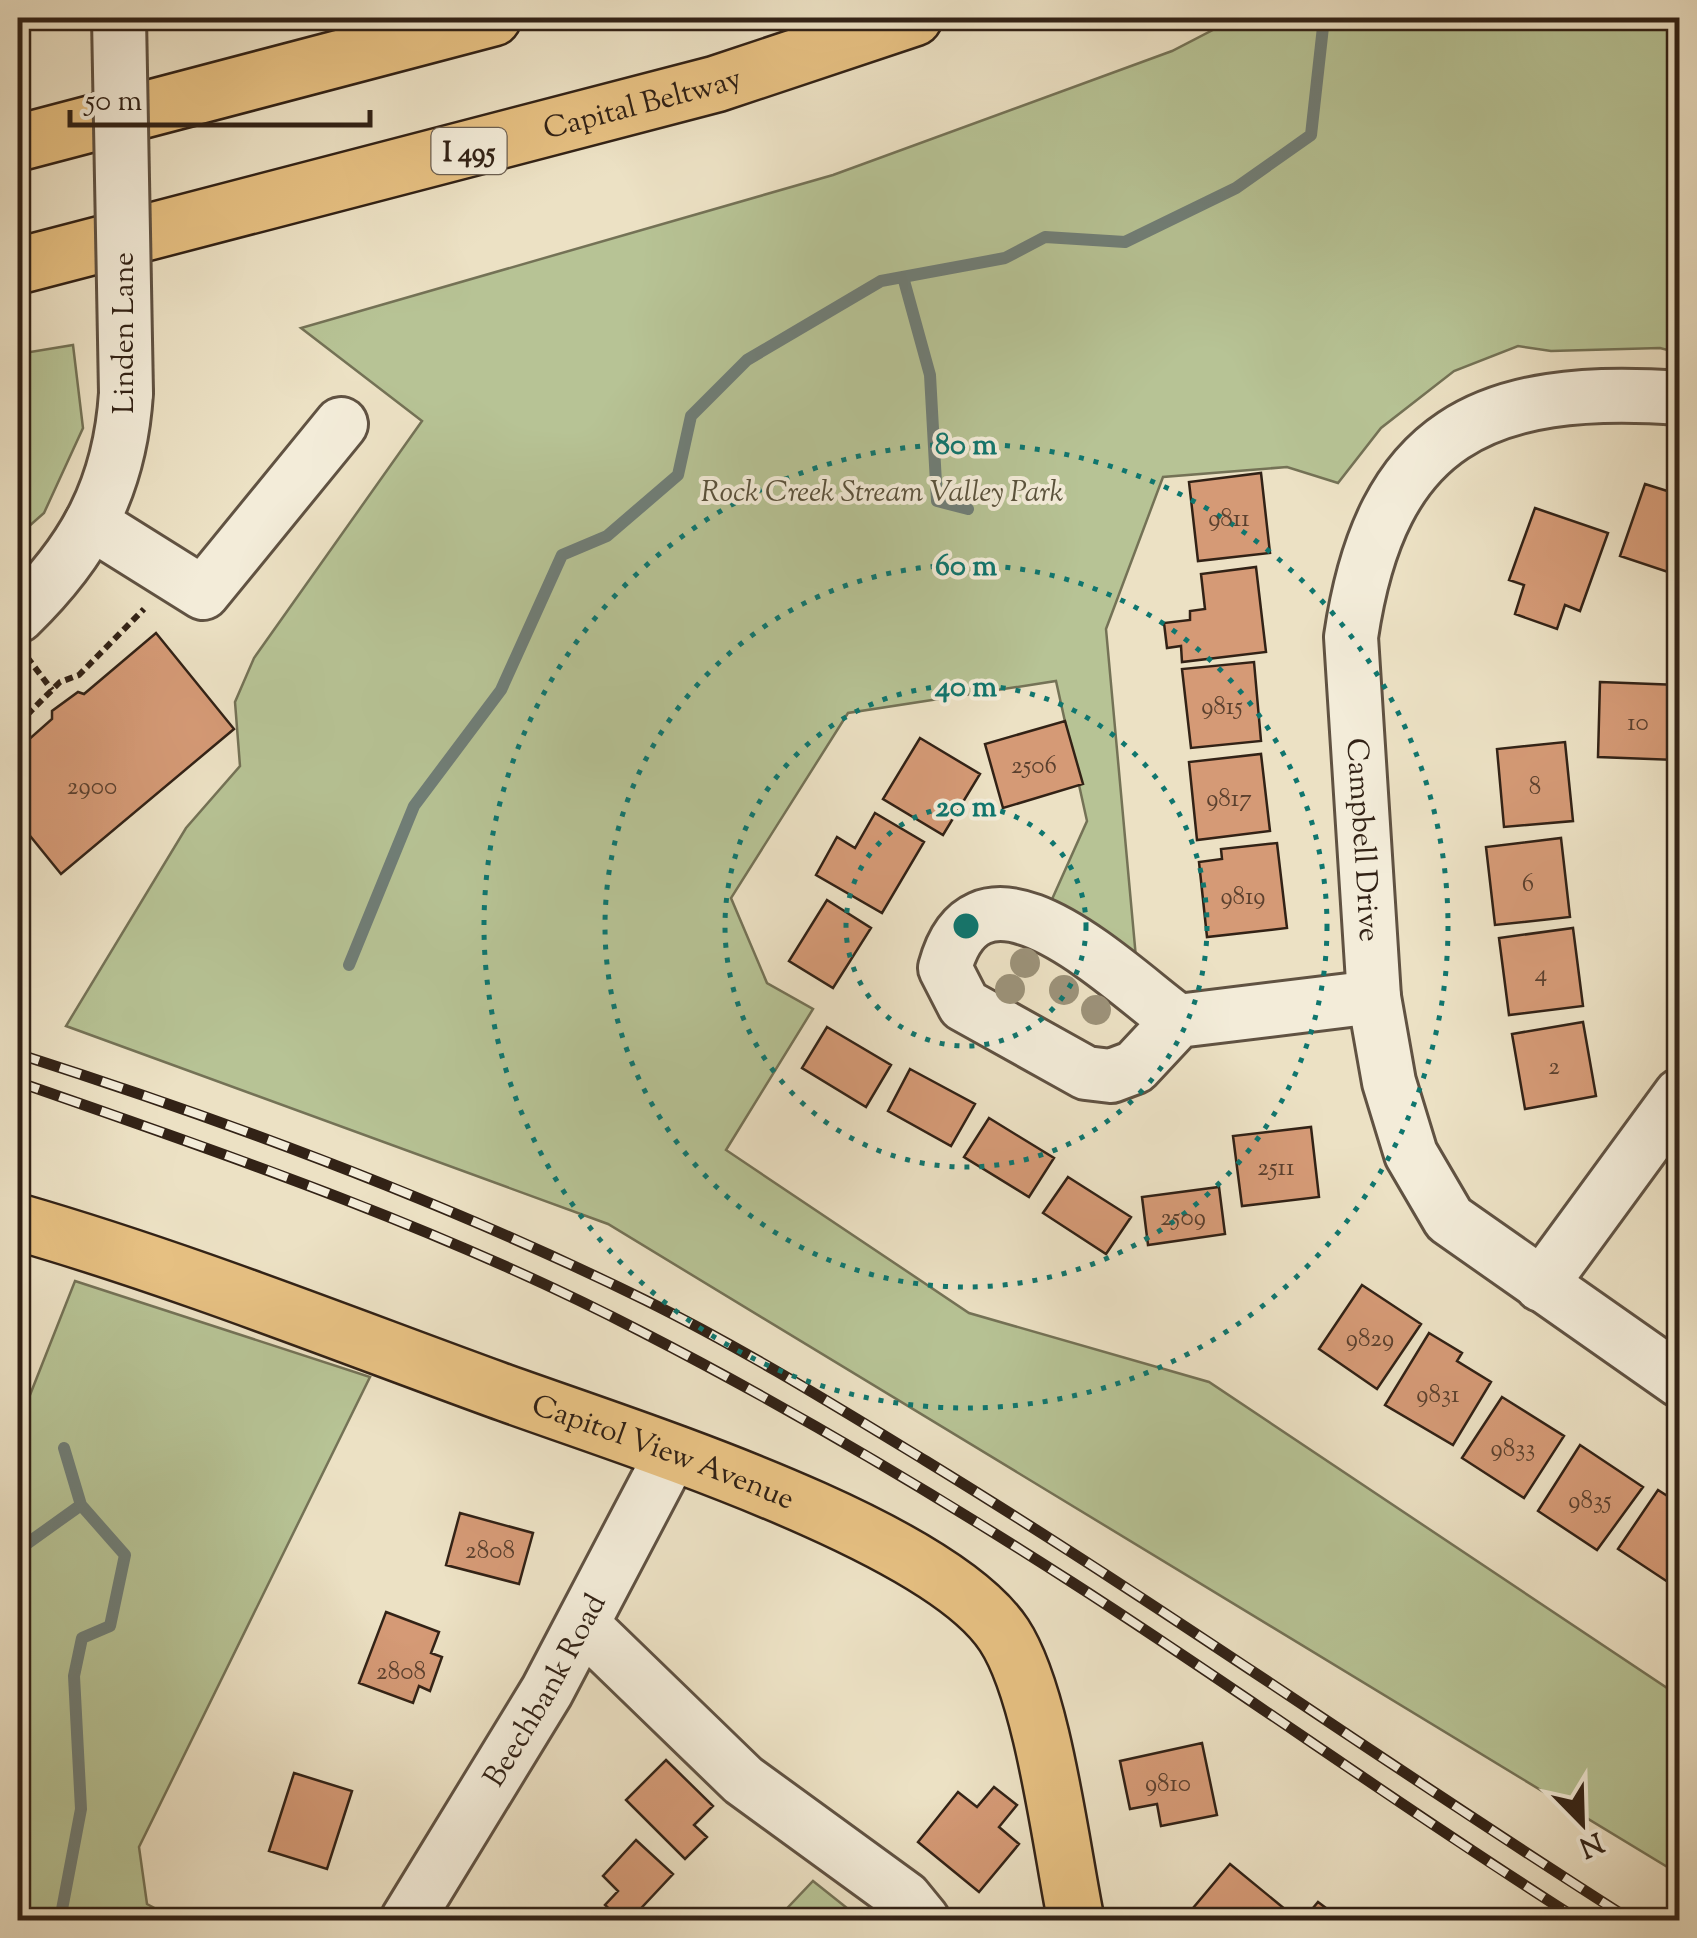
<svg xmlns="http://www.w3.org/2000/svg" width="1697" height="1938" viewBox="0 0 1697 1938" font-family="'Sorts Mill Goudy',serif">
<rect width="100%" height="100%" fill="#ece1c4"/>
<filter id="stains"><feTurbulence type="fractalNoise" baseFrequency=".002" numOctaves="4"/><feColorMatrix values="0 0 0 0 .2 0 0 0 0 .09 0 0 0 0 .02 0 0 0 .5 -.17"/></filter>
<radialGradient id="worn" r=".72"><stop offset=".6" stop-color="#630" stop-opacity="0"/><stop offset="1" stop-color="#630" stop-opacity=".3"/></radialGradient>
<path fill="#b7c395" stroke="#747256" stroke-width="2.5" d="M1236,18h443v335l-19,-5 -109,3 -33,-5 -64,25 -73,57 -43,55 -51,-16 -124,10 -57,152 30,329 -87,-52 38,-85 -31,-140 -208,32 -117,185 36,85 46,26 -87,141 243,163 240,69 470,314v178l-1071,-650 -542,-198 120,-198 54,-62 -5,-64 19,-44 168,-237 -121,-93 532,-153 339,-124z
M73,345l10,83 -39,85 -26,23v-182z
M75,1281l295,96 -231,470 8,57 30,16h-159v-509l10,-11z
M813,1881l49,39h-86z"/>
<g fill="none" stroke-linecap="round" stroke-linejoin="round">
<path stroke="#707e77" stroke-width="12" d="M903,277l27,98 7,126 31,8
M349,965l65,-159 87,-116 61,-135 45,-19 71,-61 13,-59 56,-56 134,-79 124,-23 40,-21 80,5 111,-54 75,-53 13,-117
M18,1550l63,-45
M60,1920l21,-111 -7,-133 8,-38 28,-12 15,-71 -44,-50 -17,-57"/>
</g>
<path fill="#d59a76" stroke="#322216" stroke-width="2.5" d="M1261,473l9,80 -72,8 -9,-79z
M1645,484l35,11v81l-60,-20z
M1535,508l73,25 -28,78 -15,-6 -8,24 -42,-15 9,-29 -15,-5z
M1256,567l10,85 -84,10 -1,-16 -14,2 -3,-25 26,-3v-9l15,-2 -4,-35z
M156,633l78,96 -173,145 -43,-53v-72l34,-30v-8l26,-19 6,2z
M1254,662l7,79 -70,7 -9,-79z
M1600,682l79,3 -3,75 -78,-3z
M1065,721l18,63 -80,24 -18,-64z
M920,738l60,36 -37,61 -60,-36z
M1565,742l8,79 -69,6 -7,-78z
M1261,754l9,77 -73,9 -8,-78z
M875,813l49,29 -42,71 -66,-38 21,-38 18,11z
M1561,838l9,79 -75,8 -9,-78z
M1277,843l10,85 -80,9 -8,-75 23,-3 -1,-10z
M827,900l44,28 -38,60 -44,-27z
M1573,928l10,78 -74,9 -10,-77z
M1583,1022l13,74 -71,13 -13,-75z
M827,1027l64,38 -25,42 -64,-39z
M910,1069l65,35 -24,42 -63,-35z
M989,1118l65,40 -25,39 -65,-40z
M1311,1127l8,70 -77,9 -9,-70z
M1068,1177l63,40 -25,37 -63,-41z
M1219,1187l6,47 -77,11 -6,-48z
M1362,1285l59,39 -44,65 -58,-40z
M1429,1333l33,20 -5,8 34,21 -38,63 -68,-40z
M1502,1397l62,39 -40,62 -62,-40z
M1580,1445l63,42 -46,63 -59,-39z
M1658,1490l22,14v86l-62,-41z
M460,1513l73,20 -14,51 -73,-19z
M386,1612l53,20 -8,21 11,4 -12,34 -11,-5 -6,17 -54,-20z
M1202,1743l15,72 -56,11 -4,-22 -27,5 -10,-48z
M666,1760l47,46 -19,19 13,12 -22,22 -59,-59z
M294,1773l58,18 -25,78 -58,-18z
M994,1787l23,18 -18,22 20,17 -40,48 -61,-50 40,-50 19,15z
M636,1840l37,34 -43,46h-9l-16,-15 13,-14 -15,-15z
M1230,1864l56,46 -8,10h-95z
M1318,1902l24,18h-39z"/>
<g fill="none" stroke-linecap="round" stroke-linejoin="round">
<g stroke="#605242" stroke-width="58">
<g id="minor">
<path id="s1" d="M1680,398c-196,-14 -299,34 -329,239l23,360 15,85 22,72 38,65 231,162"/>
<path d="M91,523l112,70 138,-169"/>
<path d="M18,616c67,-65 102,-129 108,-223"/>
<path d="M1178,1021l-43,46 -24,9 -25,-3 -122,-68 -19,-37c35,-131 177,13 233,53l196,-24"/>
<path d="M1541,1285l139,-190"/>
<path d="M583,1625l160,155 162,118 18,22"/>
<path id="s2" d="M407,1920l140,-229 125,-238"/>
</g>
</g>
<g stroke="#322216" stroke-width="60">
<g id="major">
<path id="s3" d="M18,1222c162,47 320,110 479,168 120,44 439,142 507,245 39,59 57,212 72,285"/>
</g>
</g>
<g stroke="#322216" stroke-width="60">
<g id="highway">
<path d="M18,143l475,-125"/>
<path id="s4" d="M18,266l698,-182 198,-66"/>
</g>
</g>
<path stroke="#322216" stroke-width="6" stroke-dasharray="8 5" stroke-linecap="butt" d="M27,657l25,33
M18,724l42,-42 19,-7 65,-66"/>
<use href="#minor" stroke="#f3ecd9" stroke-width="52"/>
<use href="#major" stroke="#e6c082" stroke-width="55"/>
<use href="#highway" stroke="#e6c082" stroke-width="55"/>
<g stroke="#322216" stroke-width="11">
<path id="rail" d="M18,1054c213,68 426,147 627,246 97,48 189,105 281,161 239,146 468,309 705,459
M18,1082c210,73 424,146 622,249 148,76 293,162 433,252 171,110 335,229 506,337"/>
</g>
<use href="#rail" stroke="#f3ecd9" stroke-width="8" stroke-dasharray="22" stroke-linecap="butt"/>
<g stroke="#605242" stroke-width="58" stroke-linecap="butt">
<path id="minor-bridge" d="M119,18l7,375"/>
</g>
<use href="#minor-bridge" stroke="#f3ecd9" stroke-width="52"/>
</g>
<g fill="#9c9279">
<circle cx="1025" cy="963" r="15"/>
<circle cx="1010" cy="989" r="15"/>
<circle cx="1064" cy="990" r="15"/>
<circle cx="1096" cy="1010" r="15"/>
</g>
<g fill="none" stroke="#0f766e" stroke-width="5" stroke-dasharray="5 10">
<circle cx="966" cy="926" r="120"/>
<circle cx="966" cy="926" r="241"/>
<circle cx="966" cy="926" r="361"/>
<circle cx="966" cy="926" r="482"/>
</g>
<g text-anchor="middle" stroke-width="8" stroke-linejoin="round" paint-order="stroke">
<g font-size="25" fill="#5b402e">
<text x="1229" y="526">9811</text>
<text x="1222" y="714">9815</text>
<text x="1638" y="730">10</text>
<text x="1034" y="773">2506</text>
<text x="92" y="794">2900</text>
<text x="1535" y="794">8</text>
<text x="1229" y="806">9817</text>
<text x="1528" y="891">6</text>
<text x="1243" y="904">9819</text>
<text x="1541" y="981">4</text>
<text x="1554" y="1074">2</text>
<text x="1276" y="1175">2511</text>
<text x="1183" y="1225">2509</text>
<text x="1370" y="1346">9829</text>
<text x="1438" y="1402">9831</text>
<text x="1513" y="1456">9833</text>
<text x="1590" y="1508">9835</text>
<text x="490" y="1558">2808</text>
<text x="401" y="1679">2808</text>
<text x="1168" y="1791">9810</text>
</g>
<rect fill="#f3ecd9" stroke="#6c5f50" stroke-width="2.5" x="431.5" y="128" width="75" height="46" rx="8"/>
<g font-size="28" font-weight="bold" fill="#322216">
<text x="469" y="161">I 495</text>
</g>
<g font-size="30" fill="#322216" stroke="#f3ecd9">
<text dy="10" stroke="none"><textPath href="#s4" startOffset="645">Capital Beltway</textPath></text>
<text transform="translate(123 333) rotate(-90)" y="10">Linden Lane</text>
<text dy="10" stroke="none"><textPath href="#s1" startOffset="670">Campbell Drive</textPath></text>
<text dy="10" stroke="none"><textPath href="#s3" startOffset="685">Capitol View Avenue</textPath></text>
<text dy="10" stroke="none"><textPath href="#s2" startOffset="268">Beechbank Road</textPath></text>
</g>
<g font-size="30" font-style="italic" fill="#5a523c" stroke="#f3ecd9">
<text x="882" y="501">Rock Creek Stream Valley Park</text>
</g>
</g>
<circle cx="966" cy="926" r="15" fill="#0f766e" stroke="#f3ecd9" stroke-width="5"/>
<g font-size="30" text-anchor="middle" font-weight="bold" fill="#0f766e" stroke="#f3ecd9" stroke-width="8" stroke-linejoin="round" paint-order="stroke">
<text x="966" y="454">80 m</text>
<text x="966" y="575">60 m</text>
<text x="966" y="696">40 m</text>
<text x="966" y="816">20 m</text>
</g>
<rect width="1697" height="1938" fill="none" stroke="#ece1c4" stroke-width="60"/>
<rect x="20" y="20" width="1657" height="1898" fill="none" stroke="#322216" stroke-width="5"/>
<rect x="30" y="30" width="1637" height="1878" fill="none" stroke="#322216" stroke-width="2.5"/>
<g transform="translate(1582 1823) rotate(157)" stroke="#f3ecd9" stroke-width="8" paint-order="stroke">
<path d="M0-8L18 38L0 25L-18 38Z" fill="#322216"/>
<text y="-15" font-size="28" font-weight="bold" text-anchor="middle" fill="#322216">N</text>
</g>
<path d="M70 110v15h300v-15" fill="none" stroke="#322216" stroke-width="5"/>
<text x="85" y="110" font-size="30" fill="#322216" stroke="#f3ecd9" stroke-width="8" paint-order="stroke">50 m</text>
<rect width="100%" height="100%" filter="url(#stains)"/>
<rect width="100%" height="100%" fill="url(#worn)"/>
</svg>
